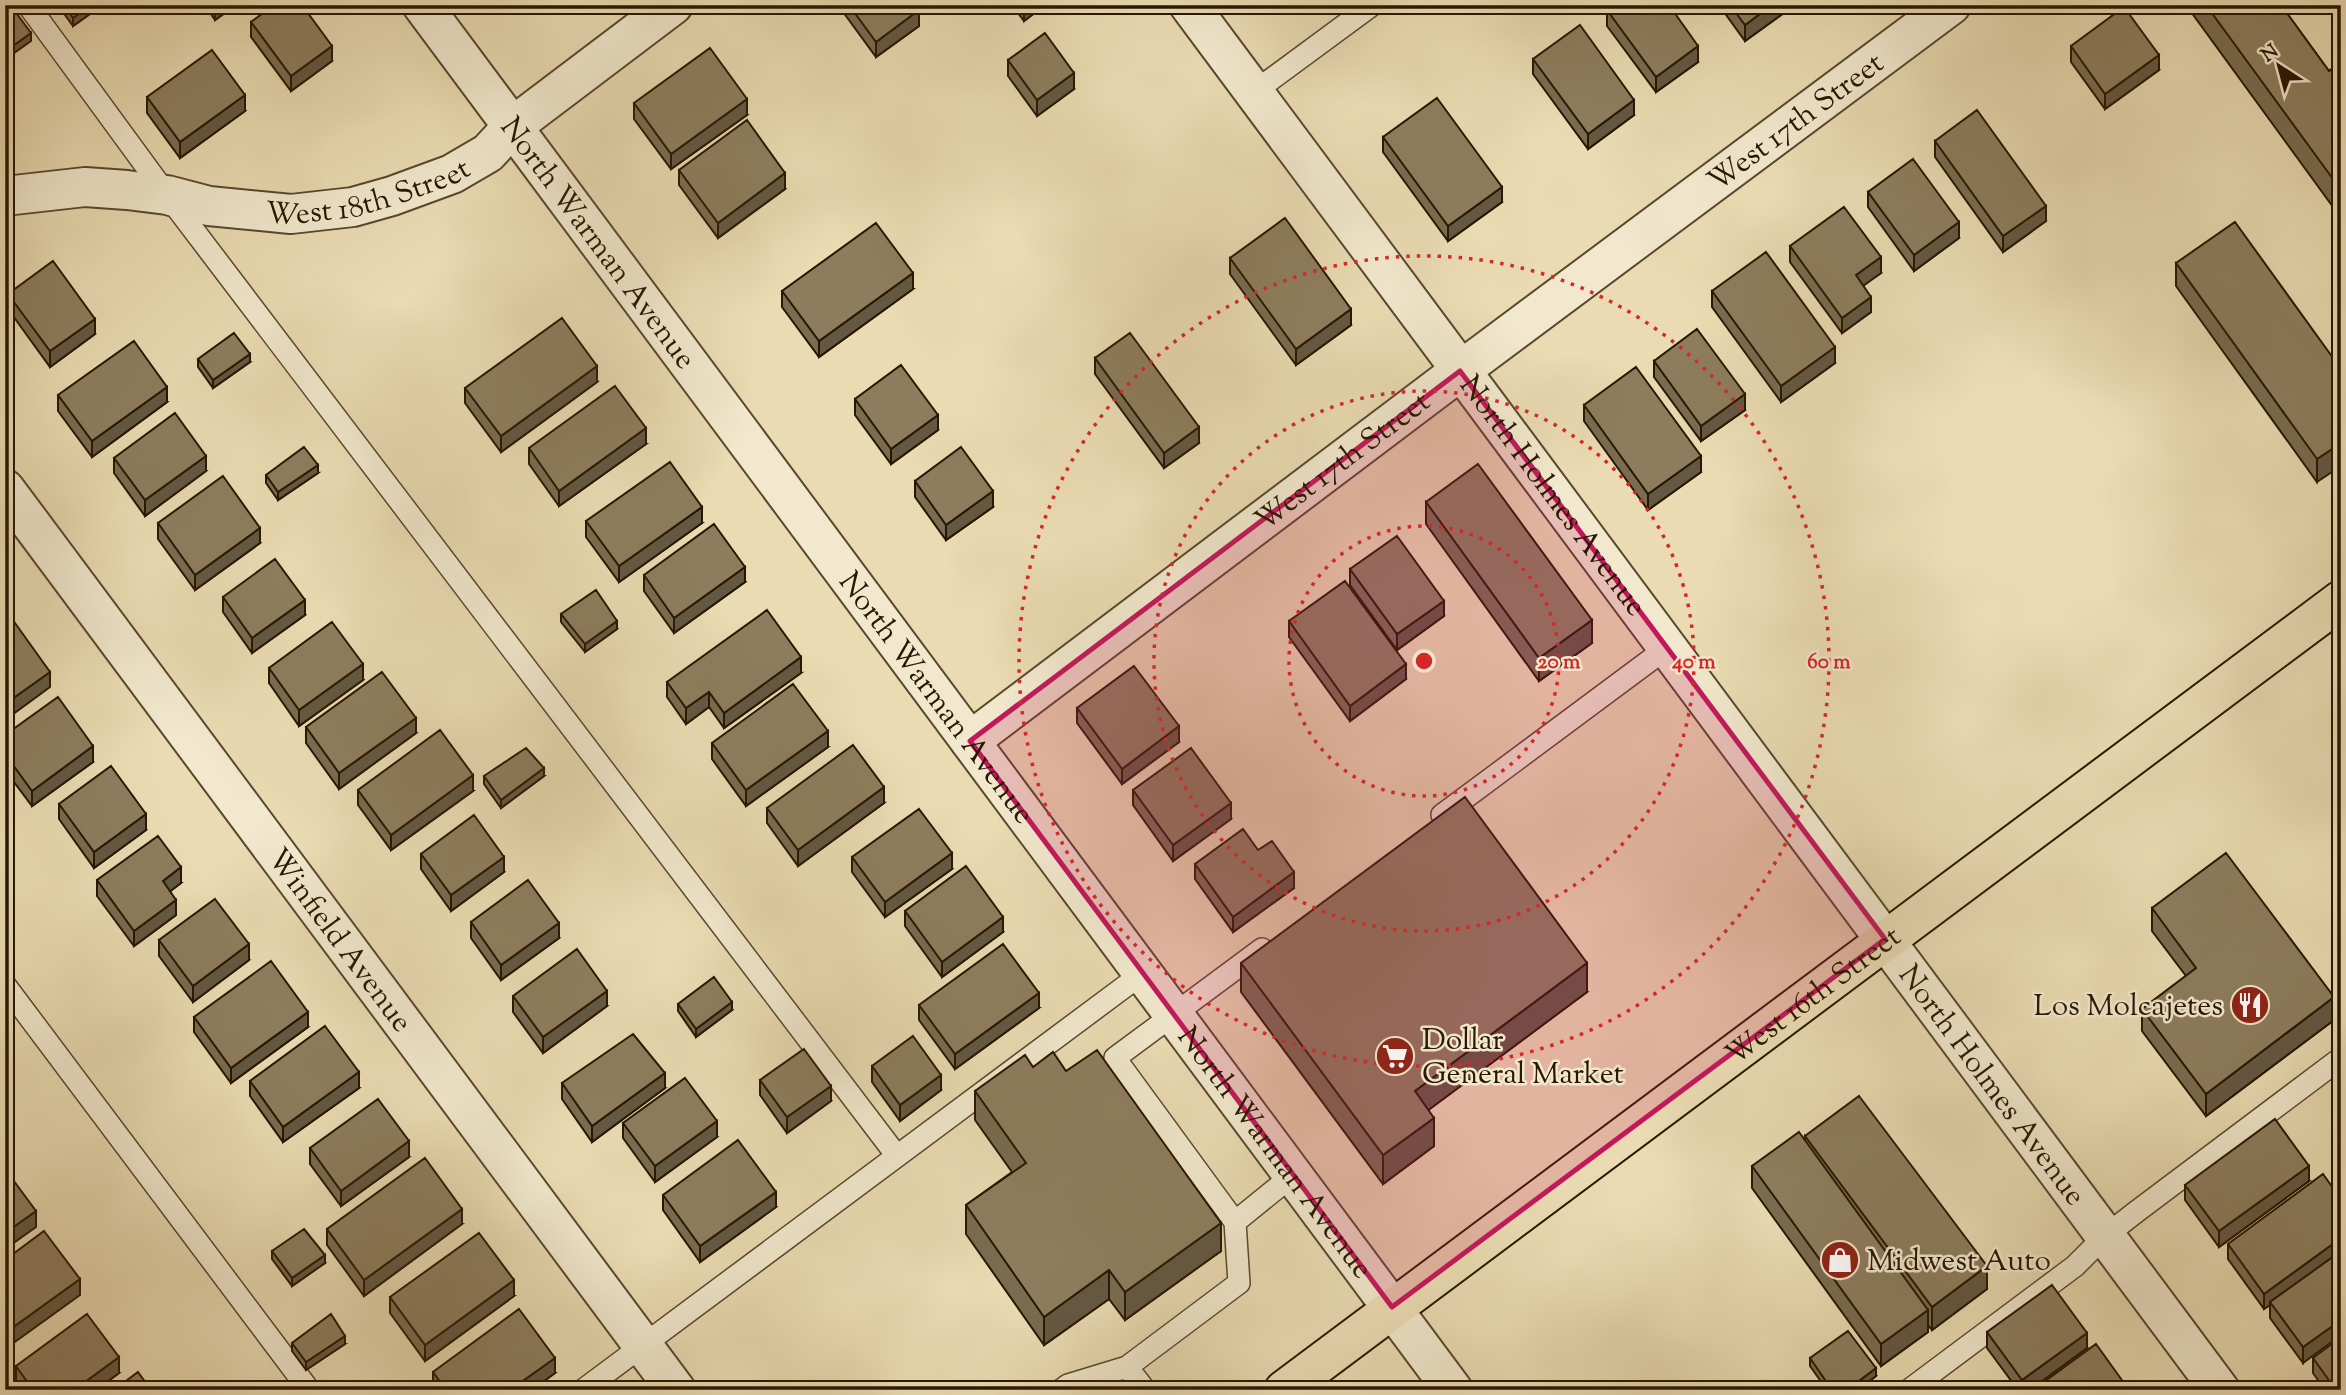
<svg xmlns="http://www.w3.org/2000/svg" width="2346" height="1395" viewBox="0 0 2346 1395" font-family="'Sorts Mill Goudy',serif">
<rect width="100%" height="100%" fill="#eadbb2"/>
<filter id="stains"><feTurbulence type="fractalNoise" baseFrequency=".00286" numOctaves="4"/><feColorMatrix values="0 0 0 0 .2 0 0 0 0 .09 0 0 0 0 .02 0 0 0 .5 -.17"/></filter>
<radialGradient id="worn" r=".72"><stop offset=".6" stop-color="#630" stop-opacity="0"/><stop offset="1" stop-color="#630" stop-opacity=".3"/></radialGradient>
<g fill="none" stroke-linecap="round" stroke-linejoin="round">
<g stroke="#58482e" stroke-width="24">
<path id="service" d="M28,5l139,190 730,961
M1254,92l118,-87
M1442,815l226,-168
M5,985l304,405
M1235,1222l58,-47
M1127,1367l18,23
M583,1390l560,-417
M1061,1390l7,-5 59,-18 112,-84 -4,-61 -120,-164 147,-109
M1909,1390l166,-124 29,-29 32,-25 205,-154"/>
</g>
<g stroke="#58482e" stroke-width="42">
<g id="minor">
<path id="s1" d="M422,5l1031,1385"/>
<path id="s2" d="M1189,5l1031,1385"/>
<path id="s3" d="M5,196l80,-9 42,3 40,5 42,11 82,8 62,-7 39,-11 60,-22 36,-21 25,-27 160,-121"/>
<path id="s4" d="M5,489l671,901"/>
<path id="s5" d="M970,741l490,-370 491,-366"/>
</g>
</g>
<g stroke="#281702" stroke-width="42">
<g id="primary">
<path id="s6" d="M1284,1390l1057,-790"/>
</g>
</g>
<use href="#service" stroke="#f1e8cd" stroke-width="21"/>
<use href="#minor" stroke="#f1e8cd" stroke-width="38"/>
<use href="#primary" stroke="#eadbb2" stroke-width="38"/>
</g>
<path fill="#796c51" stroke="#281702" stroke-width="2" d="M58,5h43v1l-28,20z
M205,5h31l-21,15z
M838,5h78l3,21 -43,31z
M1012,5h33l-21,16z
M1719,5h69v5l-43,31z
M2186,5h95l48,66 12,-9v156z
M1607,10l91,52 -42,30 -49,-66z
M251,22l81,39 -41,30 -40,-54z
M2071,46l88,24 -54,39 -34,-47z
M1533,59l101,56 -46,34 -55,-75z
M1008,60l66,29 -37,27 -29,-40z
M147,97l98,14 -65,47 -33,-45z
M634,103l113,12 -76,54 -37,-50z
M1383,137l119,65 -54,39 -65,-89z
M1935,141l111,80 -43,31 -68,-95z
M679,170l106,19 -67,49 -39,-53z
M1868,192l91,46 -45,33 -46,-64z
M1790,246l91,27 -18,12 8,27 -29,21 -52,-71z
M1230,258l121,67 -55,40 -66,-91z
M2176,263l165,106 -24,113 -141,-196z
M913,289l-94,68 -37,-50v-16z
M1712,291l123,72 -54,39 -69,-95z
M8,294l87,40 -45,33 -42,-58z
M1095,358l104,85 -35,25 -69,-94z
M198,359l52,3 -37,26 -15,-21z
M1654,361l91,49 -44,31 -47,-64z
M597,382l-96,70 -36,-49v-15z
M58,395l109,7 -75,55 -34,-46z
M855,399l83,31 -47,34 -36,-49z
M1584,405l117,67 -53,38 -64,-89z
M646,444l-87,62 -30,-42v-16z
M114,458l92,13 -61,45 -31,-43z
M318,473l-40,27 -12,-17v-8z
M915,481l78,26 -47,33 -31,-43z
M1426,502l166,141 -53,38 -113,-157z
M586,521l116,2 -83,59 -33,-45z
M158,523l102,20 -65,47 -37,-51z
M1350,569l94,47 -47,34 -47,-65z
M644,575l101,7 -71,51 -30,-42z
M223,597l82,18 -53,38 -29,-41z
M561,614l56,15 -32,23 -24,-30z
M1289,621l117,58 -56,42 -61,-84z
M269,668l94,12 -64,46 -30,-43z
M801,673l-77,55 -15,-21 -23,17 -19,-27v-15z
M1077,708l102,34 -57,42 -45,-61z
M306,727l110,6 -77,56 -33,-46z
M5,735l88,27 -61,44 -27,-36z
M712,743l116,4 -82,59 -34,-47z
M484,776h60l-43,32 -17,-24z
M358,790l115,1 -82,59 -33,-45z
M1133,790l98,29 -58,42 -40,-56z
M884,803l-86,63 -31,-43v-15z
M59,804l87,26 -52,38 -35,-49z
M1258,850l36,38 -61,44 -38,-53v-15z
M421,854l83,18 -53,39 -30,-42z
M852,857l100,12 -67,48 -33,-45z
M97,880l84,3 -11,8 6,24 -42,31 -37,-50z
M2152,908l182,112 -128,96 -64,-85v-22l44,-33 -34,-45z
M905,911l98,21 -61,45 -37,-51z
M471,922l88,16 -58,42 -30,-42z
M159,940l90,20 -56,42 -34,-46z
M1241,963l346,29 -159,118 6,36 -51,38 -142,-192z
M513,996l94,10 -64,47 -30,-41z
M678,1004l54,6 -36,27 -18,-26z
M919,1005l120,3 -84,61 -36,-49z
M194,1017l114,10 -77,56 -37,-51z
M872,1066l69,24 -41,31 -28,-39z
M1033,1067l33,4 155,180 -96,69 -16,-21 -65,46 -78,-111v-29l46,-33 -37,-52v-29z
M760,1080l71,21 -44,32 -27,-38z
M250,1081l109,7 -76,54 -33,-46z
M562,1083l103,5 -73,54 -30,-43z
M623,1123l94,14 -62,45 -32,-44z
M1805,1136l182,153 -55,41 -4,-5v7l-47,34 -129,-178v-22l53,-27z
M310,1148l99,9 -68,49 -31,-42z
M2309,1181l-90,66 -34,-47v-15z
M663,1195l113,12 -76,55 -37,-52z
M2341,1199l-38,164 -33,-45v-13l-6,4 -36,-50v-15z
M462,1224l-98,72 -37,-51v-16z
M272,1251l53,12 -33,23 -20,-27z
M514,1296l-89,65 -35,-48v-16z
M1987,1332l100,16 -57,42h-12l-31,-42z
M292,1343l53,1 -39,26 -14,-19z
M1810,1358l66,18 -18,14h-31l-17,-24z
M2313,1358l28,32h-16l-12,-17z
M16,1366l103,7 -23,17h-74l-6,-9z
M433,1372l122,1 -23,17h-98l-1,-2z"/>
<path fill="#635842" stroke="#281702" stroke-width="2" d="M91,5l10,1 -28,20v-8z
M215,5h21l-21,15z
M1024,5h21l-21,16z
M1772,5h16v5l-43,31v-16z
M919,10v16l-43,31v-15z
M31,33v8l-24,17v-8z
M332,46v15l-41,30v-15z
M1698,46v16l-42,30v-15z
M2159,55v15l-54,39v-15z
M1074,73v16l-37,27v-16z
M245,95v16l-65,47v-16z
M747,99v16l-76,54v-15z
M1634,100v15l-46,34v-15z
M785,173v16l-67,49v-15z
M1502,187v15l-54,39v-15z
M2046,206v15l-43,31v-16z
M1959,222v16l-45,33v-16z
M1881,257v16l-25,18v-16z
M913,273v16l-94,68v-16z
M1871,297v15l-29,21v-15z
M1351,309v16l-55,40v-16z
M95,319v15l-45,33v-16z
M1835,347v16l-54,39v-16z
M250,354v8l-37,26v-8z
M597,366v16l-96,70v-16z
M167,387v15l-75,55v-16z
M1745,394v16l-44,31v-15z
M938,415v15l-47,34v-15z
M1199,427v16l-35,25v-15z
M646,428v16l-87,62v-15z
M2341,443v23l-24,16v-23z
M206,456v15l-61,45v-16z
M1701,456v16l-53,38v-16z
M318,465v8l-40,27v-8z
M993,491v16l-47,33v-15z
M702,507v16l-83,59v-16z
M260,528v15l-65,47v-15z
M745,567v15l-71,51v-15z
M305,600v15l-53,38v-15z
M1444,601v15l-47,34v-16z
M1592,620v23l-53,38v-23z
M617,621v8l-32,23v-8z
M801,657v16l-77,55v-15z
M363,664v16l-64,46v-16z
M1406,664v15l-56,42v-15z
M50,672v15l-45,33v-16z
M709,692v15l-23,17v-16z
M416,718v15l-77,56v-16z
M1179,726v16l-57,42v-15z
M828,731v16l-82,59v-16z
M93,746v16l-61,44v-15z
M544,768v8l-43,32v-8z
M473,775v16l-82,59v-15z
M884,787v16l-86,63v-16z
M1231,803v16l-58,42v-16z
M146,814v16l-52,38v-16z
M952,853v16l-67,48v-15z
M504,857v15l-53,39v-16z
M181,867v16l-18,14v-16z
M1294,872v16l-61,44v-15z
M176,900v15l-42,31v-15z
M1003,917v15l-61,45v-15z
M559,923v15l-58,42v-15z
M249,944v16l-56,42v-16z
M1587,963v29l-172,128v-29z
M607,991v15l-64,47v-16z
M1039,993v15l-84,61v-15z
M2334,997v23l-128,96v-22z
M732,1002v8l-36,27v-8z
M308,1012v15l-77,56v-15z
M359,1072v16l-76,54v-15z
M665,1073v15l-73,54v-16z
M941,1075v15l-41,31v-16z
M831,1086v15l-44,32v-16z
M1434,1118v28l-51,38v-29z
M717,1121v16l-62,45v-16z
M409,1141v16l-68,49v-15z
M2309,1166v15l-90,66v-16z
M776,1192v15l-76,55v-16z
M462,1209v15l-98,72v-16z
M36,1211v16l-31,22v-16z
M1221,1223v28l-96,69v-28z
M2341,1238v16l-71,48v3l-6,4v-15z
M325,1255v8l-33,23v-8z
M1987,1266v23l-55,41v-23z
M1109,1270v29l-65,46v-28z
M80,1279v16l-75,54v-16z
M514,1280v16l-89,65v-16z
M1928,1310v22l-47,34v-22z
M2341,1320v15l-38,28v-16z
M2087,1333v15l-57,42h-8v-10z
M345,1336v8l-39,26v-8z
M119,1357v16l-23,17h-22z
M555,1358v15l-23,17h-22z
M1876,1368v8l-18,14h-11z"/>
<path fill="#8d7d5e" stroke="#281702" stroke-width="2" d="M64,5h27l-18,13z
M274,5h28l30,41 -41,30 -40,-54z
M849,5h67l3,5 -43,32z
M1614,5h55l29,41 -42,31 -49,-67z
M1730,5h42l-27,20z
M2206,5h75l48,66 12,-9v128z
M11,6l20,27 -24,17 -2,-2v-38z
M2124,7l35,48 -54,39 -34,-48z
M1580,25l54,75 -46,34 -55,-75z
M1045,33l29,40 -37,27 -29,-40z
M710,48l37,51 -76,55 -37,-51z
M212,50l33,45 -65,47 -33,-45z
M1437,98l65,89 -54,39 -65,-89z
M1977,110l69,96 -43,30 -68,-95z
M747,120l38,53 -67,50 -39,-53z
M1913,159l46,63 -45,33 -46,-63z
M1844,207l37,50 -25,18 15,22 -29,21 -52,-72z
M1285,218l66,91 -55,40 -66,-91z
M2235,222l106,147v74l-24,16 -141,-196z
M876,223l37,50 -94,68 -37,-50z
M1766,252l69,95 -54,39 -69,-95z
M53,261l42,58 -45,32 -42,-57z
M562,318l35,48 -96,70 -36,-48z
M1697,329l48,65 -44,32 -47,-65z
M234,333l16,21 -37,26 -15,-21z
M1130,333l69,94 -35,26 -69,-95z
M134,341l33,46 -75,54 -34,-46z
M901,365l37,50 -47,34 -36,-50z
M1636,367l65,89 -53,38 -64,-89z
M615,386l31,42 -87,63 -30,-43z
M175,413l31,43 -61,44 -31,-42z
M304,447l14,18 -40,27 -12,-17z
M961,447l32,44 -47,34 -31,-44z
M670,462l32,45 -83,59 -33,-45z
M1478,464l114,156 -53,38 -113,-156z
M223,476l37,52 -65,47 -37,-52z
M714,524l31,43 -71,51 -30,-43z
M1397,536l47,65 -47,33 -47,-65z
M275,559l30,41 -53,38 -29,-41z
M1345,581l61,83 -56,42 -61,-85z
M596,590l21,31 -32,23 -24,-30z
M767,610l34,47 -77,56 -15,-21 -23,16 -19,-26z
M332,622l31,42 -64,46 -30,-42z
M15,623l35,49 -45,32v-74z
M1134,666l45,60 -57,43 -45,-61z
M382,672l34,46 -77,55 -33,-46z
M793,684l35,47 -82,59 -34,-47z
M58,697l35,49 -61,45 -27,-37v-19z
M440,730l33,45 -82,60 -33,-45z
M853,745l31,42 -86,63 -31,-42z
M526,748l18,20 -43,32 -17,-24z
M1191,748l40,55 -58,42 -40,-55z
M111,766l35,48 -52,38 -35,-48z
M1465,797l122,166 -172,128 19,27 -51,37 -142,-192z
M919,809l33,44 -67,49 -33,-45z
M474,815l30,42 -53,38 -30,-41z
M1243,829l15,21 14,-9 22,31 -61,45 -38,-53z
M158,836l23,31 -18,14 13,19 -42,31 -37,-51z
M2226,853l108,144 -128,97 -64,-85 54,-41 -44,-60z
M966,866l37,51 -61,45 -37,-51z
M528,880l31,43 -58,42 -30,-43z
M215,899l34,45 -56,42 -34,-46z
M1003,944l36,49 -84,61 -36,-49z
M577,949l30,42 -64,46 -30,-41z
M271,961l37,51 -77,56 -37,-51z
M714,977l18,25 -36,27 -18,-25z
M325,1026l34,46 -76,55 -33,-46z
M633,1034l32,39 -73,53 -30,-43z
M913,1036l28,39 -41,30 -28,-39z
M804,1049l27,37 -44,31 -27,-37z
M1097,1050l124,173 -96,69 -16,-22 -65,47 -78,-112 60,-42 -51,-72 50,-36 8,12 20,-15 13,19z
M685,1078l32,43 -62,45 -32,-43z
M1859,1096l128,170 -55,41 -127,-171z
M378,1099l31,42 -68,50 -31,-43z
M2275,1119l34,47 -90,65 -34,-46z
M1799,1132l129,178 -47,34 -129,-178z
M738,1140l38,52 -76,54 -37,-51z
M425,1158l37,51 -98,71 -37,-51z
M5,1169l31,42 -31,22z
M2323,1174l18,25v39l-77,56 -36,-50z
M304,1229l21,26 -33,23 -20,-27z
M44,1231l36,48 -75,54v-73z
M479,1233l35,47 -89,65 -35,-48z
M2341,1251v69l-38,27 -33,-45z
M2052,1285l35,48 -65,47 -35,-48z
M519,1309l36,49 -45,32h-64l-13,-18z
M87,1314l32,43 -45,33h-41l-17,-24z
M331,1314l14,22 -39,26 -14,-19z
M1848,1331l28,37 -29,22h-15l-22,-32z
M2341,1337v53h-5l-23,-32z
M2096,1344l33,46h-96z
M138,1372l13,18h-37z"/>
<path fill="#c2185b" fill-opacity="0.2" stroke="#c2185b" stroke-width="5" stroke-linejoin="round" d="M1460,371l425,568 -493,368 -422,-566z"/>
<g fill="none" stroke="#d62828" stroke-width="3.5" stroke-dasharray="3.5 7">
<circle cx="1424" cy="661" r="135"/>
<circle cx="1424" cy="661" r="270"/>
<circle cx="1424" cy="661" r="405"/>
</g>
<defs>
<g id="restaurant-disc" transform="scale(2.0125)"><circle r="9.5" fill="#8f2418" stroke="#f1e8cd"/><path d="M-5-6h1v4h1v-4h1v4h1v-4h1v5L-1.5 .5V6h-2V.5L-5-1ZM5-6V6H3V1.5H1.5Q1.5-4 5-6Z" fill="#fff"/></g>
<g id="supermarket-disc" transform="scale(2.0125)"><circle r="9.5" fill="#8f2418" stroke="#f1e8cd"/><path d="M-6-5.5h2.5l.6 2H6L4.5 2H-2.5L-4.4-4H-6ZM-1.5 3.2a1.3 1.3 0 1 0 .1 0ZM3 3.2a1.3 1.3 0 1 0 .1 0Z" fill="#fff"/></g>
<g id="shop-disc" transform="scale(2.0125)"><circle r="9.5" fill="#8f2418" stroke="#f1e8cd"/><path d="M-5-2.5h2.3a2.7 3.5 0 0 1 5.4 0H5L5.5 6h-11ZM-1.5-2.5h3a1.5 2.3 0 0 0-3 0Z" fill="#fff"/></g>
</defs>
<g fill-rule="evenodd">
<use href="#restaurant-disc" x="2250" y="1005"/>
<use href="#supermarket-disc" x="1395" y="1056"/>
<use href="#shop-disc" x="1840" y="1260"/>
</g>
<g text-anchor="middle" stroke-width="5" stroke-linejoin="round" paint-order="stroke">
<g font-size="30" fill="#281702" stroke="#f1e8cd">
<text dy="10" stroke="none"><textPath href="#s5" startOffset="1032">West 17th Street</textPath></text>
<text dy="10" stroke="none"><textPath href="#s3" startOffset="368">West 18th Street</textPath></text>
<text dy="10" stroke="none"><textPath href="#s1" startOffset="296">North Warman Avenue</textPath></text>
<text dy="10" stroke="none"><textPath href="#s5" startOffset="466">West 17th Street</textPath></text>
<text dy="10" stroke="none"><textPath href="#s2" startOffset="611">North Holmes Avenue</textPath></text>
<text dy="10" stroke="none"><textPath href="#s1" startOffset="863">North Warman Avenue</textPath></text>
<text dy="10" stroke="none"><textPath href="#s4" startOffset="562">Winfield Avenue</textPath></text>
<text dy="10" stroke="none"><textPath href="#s6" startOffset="660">West 16th Street</textPath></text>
<text dy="10" stroke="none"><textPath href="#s2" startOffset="1346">North Holmes Avenue</textPath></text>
<text dy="10" stroke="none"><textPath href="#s1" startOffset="1430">North Warman Avenue</textPath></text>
</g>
<g font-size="30" fill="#281702" stroke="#f1e8cd" text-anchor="start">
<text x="2223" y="1015" text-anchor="end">Los Molcajetes</text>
<text x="1422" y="1049">Dollar<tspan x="1422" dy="34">General Market</tspan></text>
<text x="1867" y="1270">Midwest Auto</text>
</g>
</g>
<circle cx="1424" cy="661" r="10" fill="#d62828" stroke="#f1e8cd" stroke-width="3.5"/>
<g font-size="21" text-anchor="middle" font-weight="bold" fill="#d62828" stroke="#f1e8cd" stroke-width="5" stroke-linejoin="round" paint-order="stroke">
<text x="1559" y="668">20 m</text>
<text x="1694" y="668">40 m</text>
<text x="1829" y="668">60 m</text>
</g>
<rect width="2346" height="1395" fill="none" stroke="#eadbb2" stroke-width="28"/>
<rect x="7" y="7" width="2332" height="1381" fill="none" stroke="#281702" stroke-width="3.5"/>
<rect x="14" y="14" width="2318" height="1367" fill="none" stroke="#281702" stroke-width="2"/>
<g transform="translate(2279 66) rotate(324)" stroke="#f1e8cd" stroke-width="5" paint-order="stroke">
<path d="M0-5L12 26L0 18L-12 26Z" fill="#281702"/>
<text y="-10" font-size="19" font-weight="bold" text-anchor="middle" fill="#281702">N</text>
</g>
<rect width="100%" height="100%" filter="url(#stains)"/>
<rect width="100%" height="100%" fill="url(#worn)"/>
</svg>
